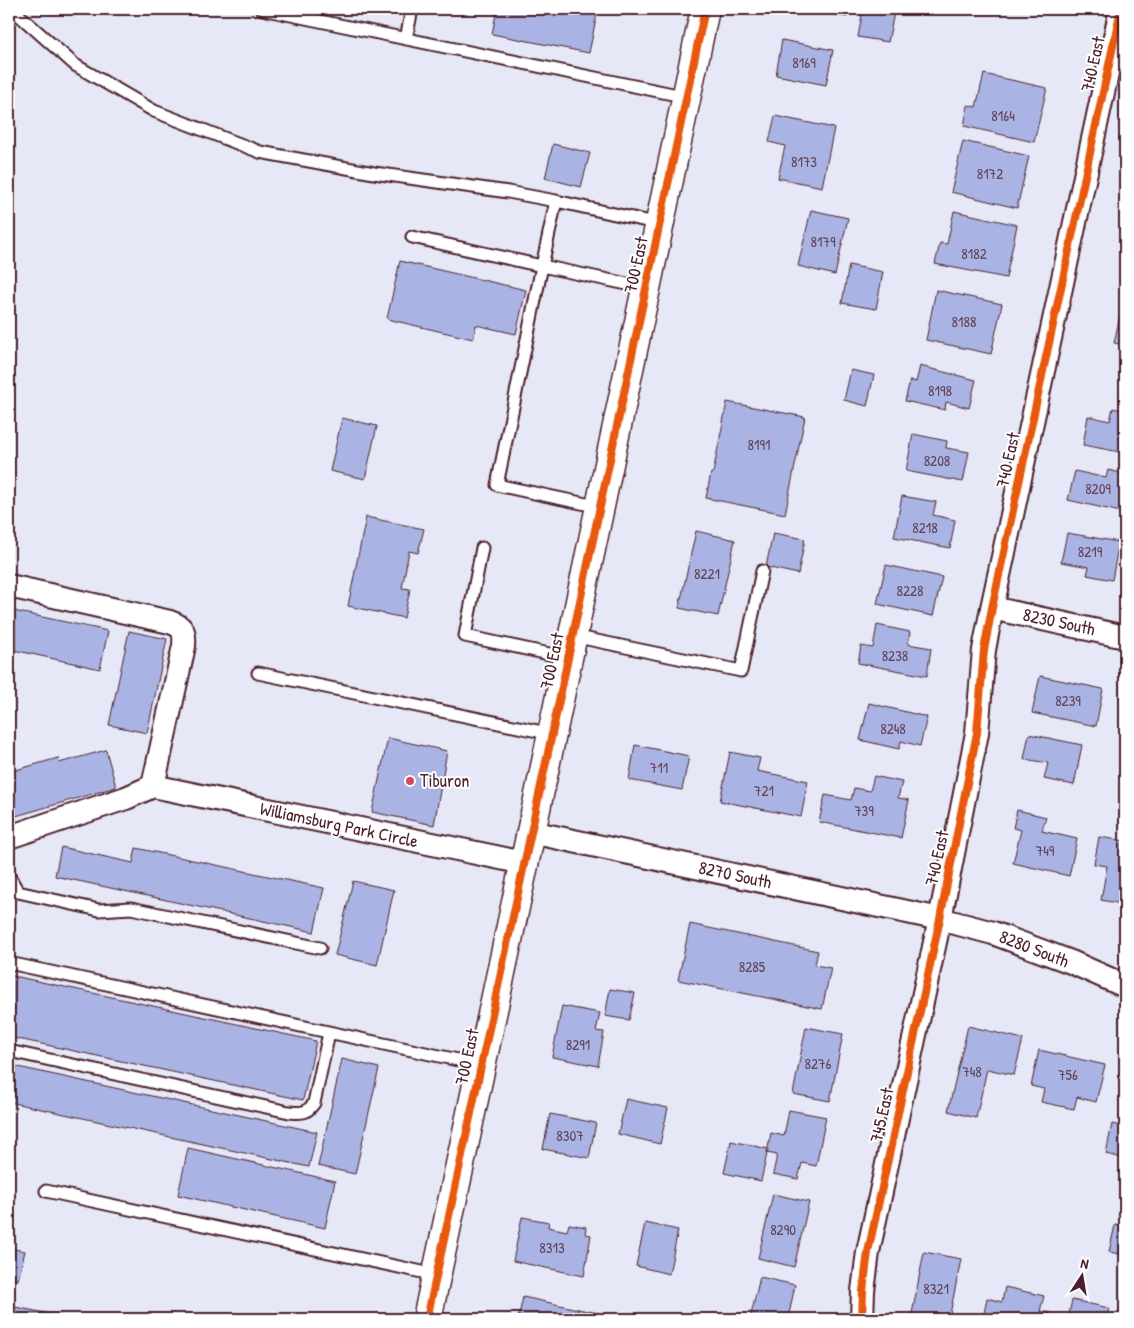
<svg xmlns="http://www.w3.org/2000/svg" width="1134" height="1328" viewBox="0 0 1134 1328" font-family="'Patrick Hand',sans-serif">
<rect width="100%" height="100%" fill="#e6e8f7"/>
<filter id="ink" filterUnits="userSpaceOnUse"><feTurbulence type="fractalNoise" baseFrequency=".02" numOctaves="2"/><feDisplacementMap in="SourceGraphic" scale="10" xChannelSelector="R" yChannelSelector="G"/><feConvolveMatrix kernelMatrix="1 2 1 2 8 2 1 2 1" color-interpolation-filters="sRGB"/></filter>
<g filter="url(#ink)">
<path fill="#aab4e4" stroke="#4a1f2b" d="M497,9h101l-9,44 -97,-19z
M803,9h46l-2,8z
M863,9h10l21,4 -6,29 -30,-5z
M782,40l51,10 -7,35 -50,-10z
M984,74l63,14 -13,54 -70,-16 4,-21 8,2z
M775,116l59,12 -12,59 -44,-9 7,-32 -16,-4z
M963,141l66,15 -12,52 -66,-16z
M553,144l37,9 -9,34 -36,-9z
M811,210l37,8 -13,57 -37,-9z
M954,211l63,14 -11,53 -71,-14 5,-21 7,1z
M400,261l126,29 -10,44 -40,-9 -3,14 -86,-20z
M849,265l34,7 -7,37 -34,-6z
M936,290l66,14 -11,50 -65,-14z
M1120,315l5,1v57l-6,-2 5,-26 -10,-2z
M920,366l56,14 -7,28 -23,-6 -1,8 -40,-9 5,-21 6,2z
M851,370l23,5 -7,31 -23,-6z
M727,402l78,15 -20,97 -79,-16 5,-25h2z
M1113,408l12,3v42l-42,-8 5,-29 22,5z
M342,418l35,8 -12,53 -35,-8z
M913,434l34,7 -1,7 23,4 -6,30 -57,-11z
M1108,470l17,4v39l-57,-13 7,-29 31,7z
M902,496l34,6 -3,13 22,5 -5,28 -56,-11z
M366,517l58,12 -6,24 -9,-2 -7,37 8,1 -6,29 -56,-12z
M696,531l39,9 -17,76 -39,-8z
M773,533l32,6 -7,35 -32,-7z
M1067,533l52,9 -7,38 -25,-5 2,-8 -28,-5z
M886,565l56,12 -9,39 -56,-12z
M9,610l99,21 -8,38 -91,-20z
M877,625l33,7 -2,12 23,4 -4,28 -69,-13 3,-17 12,2z
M129,631l38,8 -20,94 -38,-8z
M1040,676l63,13 -7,37 -64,-13z
M869,703l58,14 -7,29 -19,-5 -2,8 -39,-9z
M1029,734l53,11 -8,40 -30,-6 4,-16 -24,-4z
M388,738l59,13 -13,74 -62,-13z
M635,745l54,11 -7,34 -53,-10z
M106,750l10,37 -107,31v-46l49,-14 1,5z
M730,752l30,6 -3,13 51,10 -7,36 -81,-16z
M874,776l28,6 -4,16 11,2 -8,38 -82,-16 6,-27 26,5 3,-12 16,3z
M1017,810l29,7 -4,14 35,8 -8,37 -56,-13 8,-33 -8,-2z
M1099,837l26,4v75l-5,-1 2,-11 -21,-4 6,-34 -13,-2z
M61,847l72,16 3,-15 188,40 -10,44 -259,-56z
M353,881l41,9 -17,75 -42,-10z
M690,924l128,27 -3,14 16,3 -9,41 -144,-29z
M9,975l307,66 -13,59 -294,-63z
M610,989l25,4 -6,27 -24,-4z
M562,1006l38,7 -4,18 8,1 -6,34 -46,-9z
M968,1026l55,13 -9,36 -27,-6 -11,49 -28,-7z
M806,1027l37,7 -13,67 -37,-7z
M1039,1050l66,15 -9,37 -19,-5 -3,12 -33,-7 3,-13 -13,-3z
M342,1059l37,9 -24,106 -37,-8z
M9,1065l308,67 -8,35 -300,-65z
M626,1099l42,9 -8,36 -42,-10z
M789,1110l37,7 -10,49 -14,-3 -4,16 -25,-5 4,-19 -10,-2 4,-20 13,3z
M550,1114l46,9 -7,35 -46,-9z
M1112,1124l13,3v17l-3,14 -16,-4z
M731,1141l37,8 -7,32 -37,-8z
M188,1148l147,33 -10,47 -147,-33z
M773,1194l36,8 -15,65 -36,-9z
M522,1217l27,5 -1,5 19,4 2,-7 17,3 -1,7 6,1 -7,41 -71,-15z
M645,1223l33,7 -9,44 -33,-8z
M1115,1225l10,2v28l-16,-3z
M9,1248l16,3 -7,29 -9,-2z
M924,1252l37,7 -12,60h-38z
M760,1277l35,8 -7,34h-38z
M1005,1287l39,9 -4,15 10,2 -2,6h-65l4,-21 15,4z
M523,1297l55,12 -3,10h-57z
M1072,1300l37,8 -3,11h-38z
M15,1307l61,12h-63z
M578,1309l50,10h-53z"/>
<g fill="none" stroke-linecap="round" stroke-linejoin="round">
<g stroke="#4a1f2b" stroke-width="15">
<path id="lane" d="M15,9l5,7 55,49 79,46 106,41 114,21 134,19 48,9
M262,9l425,88
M406,39l6,-30
M412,237l130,29 14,-65 104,23
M600,507l-103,-22 45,-219 104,22
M482,548l-17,88 103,22
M573,636l168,35 21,-100
M258,673l294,61
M9,876l9,16 81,18 32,-2 189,40
M9,963l472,102
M9,1051l280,61c14,1 17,2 25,-9l15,-70
M46,1191l390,84"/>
</g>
<g stroke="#4a1f2b" stroke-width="26">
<path id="street" d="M9,586l161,36c14,5 15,10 14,24l-31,140
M992,608l133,29
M531,832l409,87 53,14 78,29 54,24
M9,837l117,-39 27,-12 371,77
M862,1319l1,-28 5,-39 72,-333 37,-186 7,-83 8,-42 129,-599"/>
</g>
<g stroke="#4a1f2b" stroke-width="31">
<path id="primary" d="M427,1319l125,-585 153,-725"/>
</g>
<use href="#lane" stroke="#fff" stroke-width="11"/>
<use href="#street" stroke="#fff" stroke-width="22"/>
<use href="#primary" stroke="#fff" stroke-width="28"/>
<g stroke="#fff" stroke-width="11">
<path id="cycleway" d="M427,1319l125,-585 153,-725
M862,1319l1,-28 5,-39 72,-333 37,-186 7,-83 8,-42 129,-599"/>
</g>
<use href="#cycleway" stroke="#e8590c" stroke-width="8"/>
</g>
</g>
<circle fill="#d1495b" stroke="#fff" stroke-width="2" cx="410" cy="781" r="5"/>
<g text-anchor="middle" stroke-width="4" stroke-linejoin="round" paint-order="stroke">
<g font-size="15" fill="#624459">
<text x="804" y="68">8169</text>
<text x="1003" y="121">8164</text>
<text x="804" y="167">8173</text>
<text x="990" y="179">8172</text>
<text x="823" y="247">8179</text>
<text x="974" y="259">8182</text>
<text x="964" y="327">8188</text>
<text x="940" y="396">8198</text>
<text x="759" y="450">8191</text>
<text x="937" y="466">8208</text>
<text x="1098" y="494">8209</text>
<text x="925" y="533">8218</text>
<text x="1090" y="557">8219</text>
<text x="707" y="579">8221</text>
<text x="910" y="596">8228</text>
<text x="895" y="661">8238</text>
<text x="1068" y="706">8239</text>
<text x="893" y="734">8248</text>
<text x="659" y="773">711</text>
<text x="764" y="796">721</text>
<text x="864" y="816">739</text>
<text x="1045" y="856">749</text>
<text x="752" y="972">8285</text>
<text x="578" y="1050">8291</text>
<text x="818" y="1069">8276</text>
<text x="972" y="1077">748</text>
<text x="1068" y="1080">756</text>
<text x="570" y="1141">8307</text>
<text x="783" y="1235">8290</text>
<text x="552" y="1253">8313</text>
<text x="936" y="1294">8321</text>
</g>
<g font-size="18" fill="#4a1f2b" stroke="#fff">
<text transform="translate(1093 64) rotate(-78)" y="6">740 East</text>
<text transform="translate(636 265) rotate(-78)" y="6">700 East</text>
<text transform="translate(1008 460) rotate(-78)" y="6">740 East</text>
<text transform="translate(1059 622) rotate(12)" y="6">8230 South</text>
<text transform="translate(552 661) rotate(-78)" y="6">700 East</text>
<text transform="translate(339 825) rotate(12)" y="6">Williamsburg Park Circle</text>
<text transform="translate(937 858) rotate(-78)" y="6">740 East</text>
<text transform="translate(735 875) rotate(12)" y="6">8270 South</text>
<text transform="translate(1034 949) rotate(21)" y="6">8280 South</text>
<text transform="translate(467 1057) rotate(-78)" y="6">700 East</text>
<text transform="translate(882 1115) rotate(-78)" y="6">745 East</text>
</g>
<g font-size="18" fill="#4a1f2b" stroke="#fff" text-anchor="start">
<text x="420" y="787">Tiburon</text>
</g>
</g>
<rect width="1134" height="1328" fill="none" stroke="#fff" stroke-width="30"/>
<rect x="15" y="15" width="1104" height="1298" fill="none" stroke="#4a1f2b" stroke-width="2" filter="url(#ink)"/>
<g transform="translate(1082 1276) rotate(12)" stroke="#ffffff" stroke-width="4" paint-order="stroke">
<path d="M0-4L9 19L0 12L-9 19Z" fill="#4a1f2b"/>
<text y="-8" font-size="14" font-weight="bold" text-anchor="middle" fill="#4a1f2b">N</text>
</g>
</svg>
